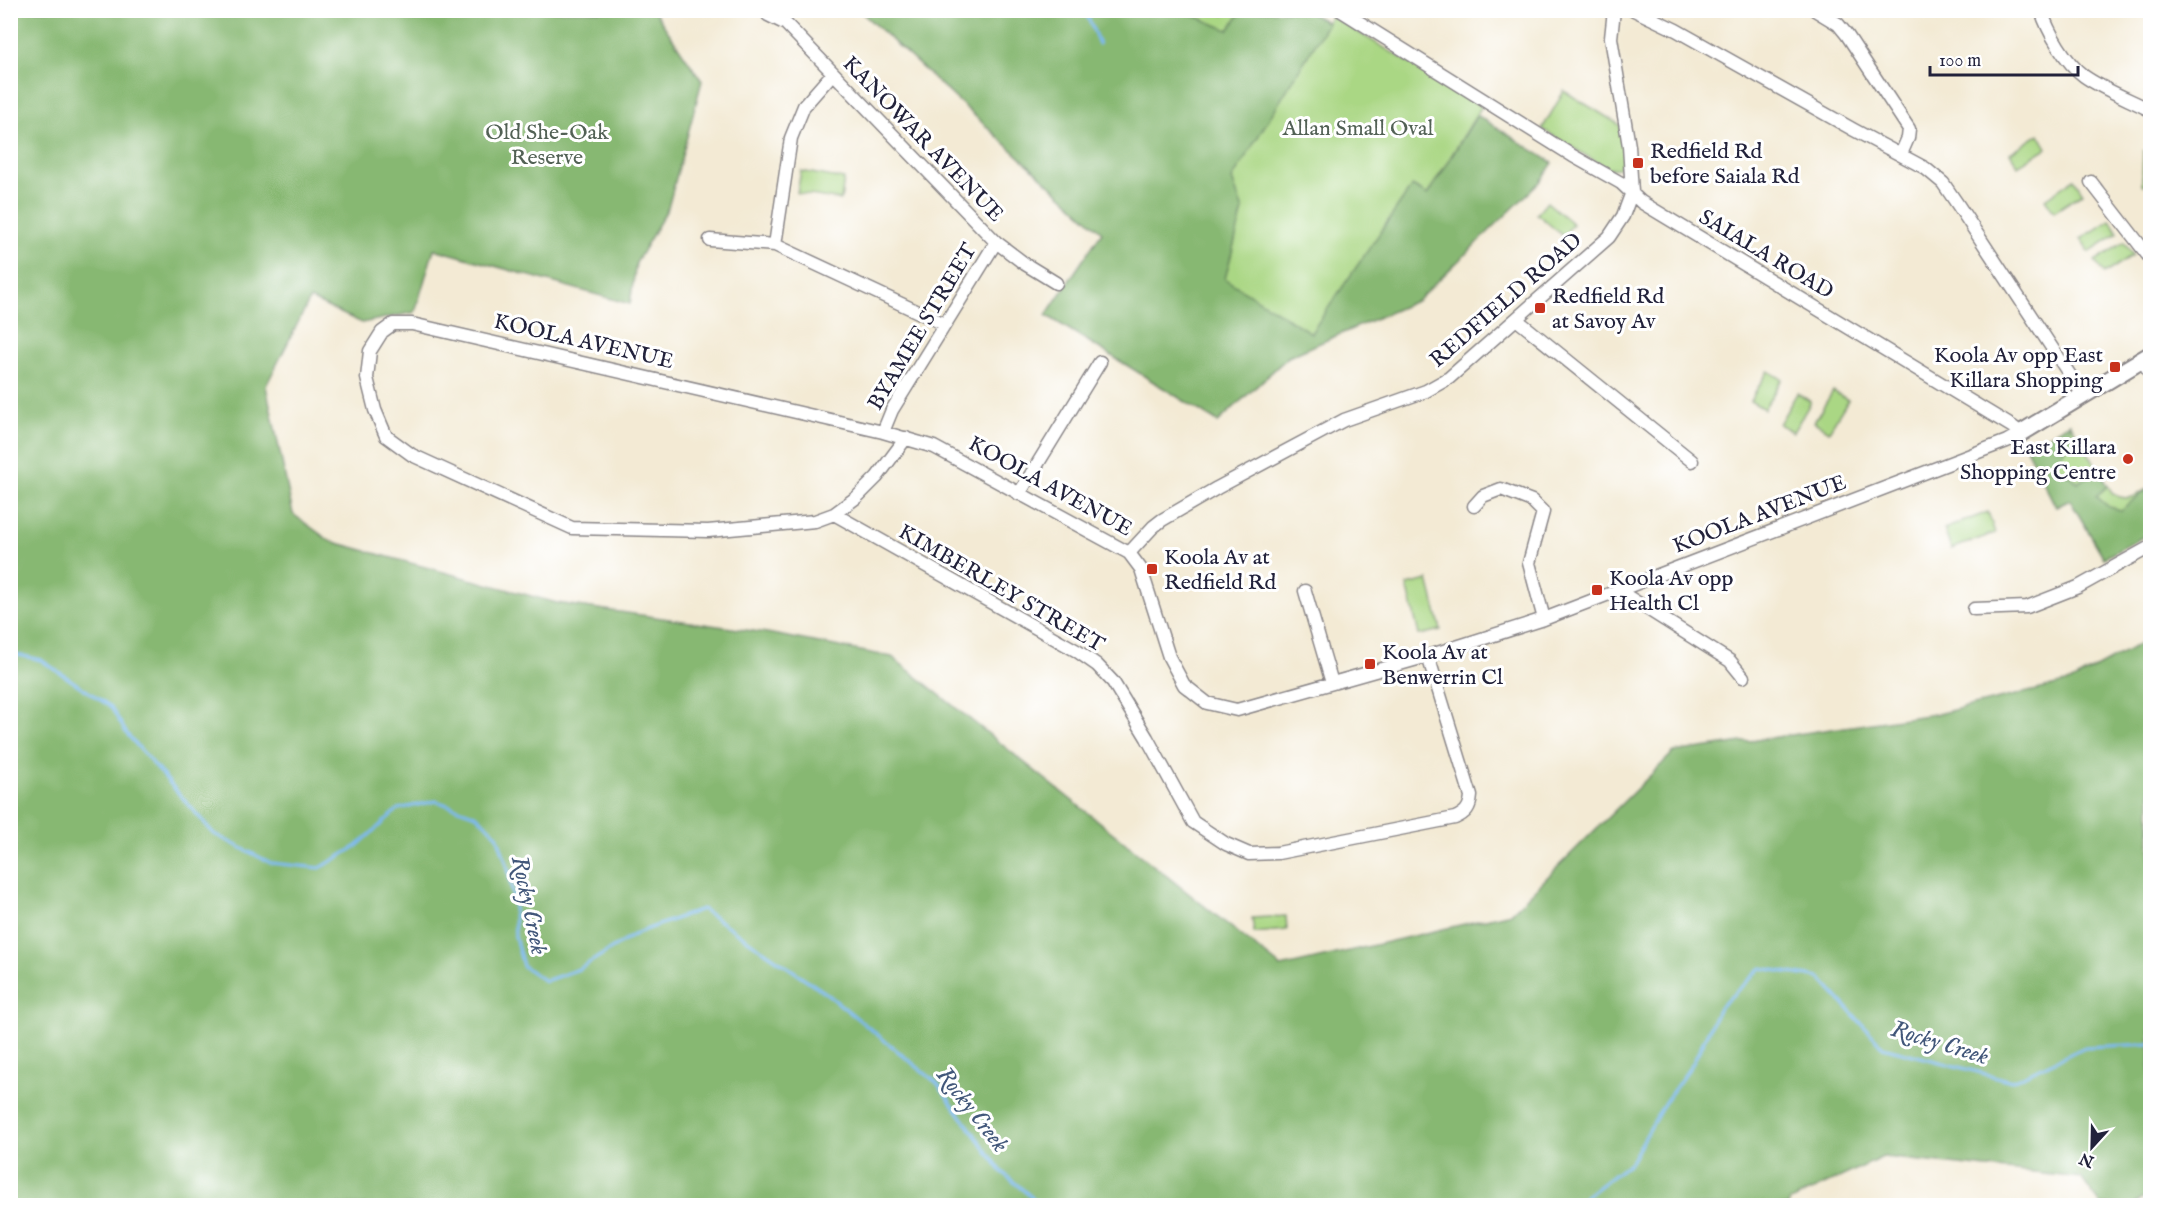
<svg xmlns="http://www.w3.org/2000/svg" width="2161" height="1216" viewBox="0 0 2161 1216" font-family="'IM FELL English',serif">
<rect width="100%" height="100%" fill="#fff"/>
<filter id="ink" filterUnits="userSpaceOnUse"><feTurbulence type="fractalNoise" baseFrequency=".0167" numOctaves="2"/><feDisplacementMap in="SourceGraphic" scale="12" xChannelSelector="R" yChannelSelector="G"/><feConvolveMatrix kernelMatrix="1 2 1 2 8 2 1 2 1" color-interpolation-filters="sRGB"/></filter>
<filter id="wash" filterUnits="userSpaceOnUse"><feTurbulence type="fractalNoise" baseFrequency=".008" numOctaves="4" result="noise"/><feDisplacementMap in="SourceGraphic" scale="24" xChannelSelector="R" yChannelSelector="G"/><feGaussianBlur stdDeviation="1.35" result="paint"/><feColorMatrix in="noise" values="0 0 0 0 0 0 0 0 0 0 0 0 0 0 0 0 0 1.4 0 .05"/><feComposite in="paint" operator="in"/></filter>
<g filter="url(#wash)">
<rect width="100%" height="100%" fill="#f3ead4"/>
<path fill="#aad784" stroke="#667c60" stroke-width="1.5" d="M1215,10l9,5 3,-4h80l20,11 4,-6 151,90 -55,89 -15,-9 -97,159 -27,12 -70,65 -172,-107 56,-83 -242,-221z
M1564,91l56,34 4,32 -5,11 -11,1 -66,-40z
M2039,134l8,14 -29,18 -8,-13z
M2143,151l7,1v33h-8z
M801,171l43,8 -3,21 -44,-7z
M2074,179l9,14 -29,19 -9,-13z
M1547,202l26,22 -10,12 -26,-22z
M2110,220l8,13 -29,19 -8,-13z
M2124,242l9,13 -29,19 -9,-13z
M1768,371l14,8 -18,30 -14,-8z
M1833,391l15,9 -19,31 -15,-9z
M1797,393l14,9 -18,30 -14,-8z
M2070,423l43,71c17,9 23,1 37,-7v46l-46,25 -34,-58 -14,7 -30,-59z
M1988,512l7,21 -44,16 -7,-20z
M1428,580l13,50 -22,5 -12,-50z
M1286,916l1,14 -33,3 -2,-15z"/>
<path fill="#87b872" stroke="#546d56" stroke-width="1.5" d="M11,10l643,1 48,70 -34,127 -32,55 -6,41 -196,-55 -19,63 -53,11 -52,-24 -44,87 27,128 37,27 227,62 210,30 125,24 389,310 230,-54 163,-161 267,-39 129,-31 80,-44v557l-17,10h-32l-20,-27 -198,-21 -93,44 -2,5 -1777,-1z
M1306,11l22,12 -96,156 11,31 -18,69 86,54 101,-147 16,9 49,-80 76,48 -13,19 -122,118 -130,57 -70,65 -172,-107 56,-83 -242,-221h323l45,19 14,-19z
M2070,423v17l-14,24 -6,-1 -1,6h11l18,13 21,-11 9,15 -12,10 13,11 12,3 29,-23v46l-46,25 -34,-58 -14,7 -30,-59z"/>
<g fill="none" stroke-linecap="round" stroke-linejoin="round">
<path stroke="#7ebaf0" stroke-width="3" d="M1082,10l4,3 13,31
M10,653l31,7 70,47 16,27 87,100 57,29 49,5 37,-22 41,-37 38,-8 40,14 21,20 11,33 6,35 1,34 8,29 22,15 34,-12 58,-36 65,-24 124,84 111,90 65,89 40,34
M1573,1206l58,-44 34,-60 28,-39 27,-56 41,-39 59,10 63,69 129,34 73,-34 65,-3"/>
</g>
</g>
<g filter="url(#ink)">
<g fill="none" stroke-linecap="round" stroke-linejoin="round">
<g stroke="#8a8688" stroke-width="15">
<path id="street" d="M1634,10l42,20 178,100 71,38 18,15 15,22 125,190
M1815,10l23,14 9,11 62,94 -1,9 -7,16
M2041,10c7,22 25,53 43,66 18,13 47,24 66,34
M768,15l18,9 210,218 29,22 31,19
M2091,182l59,76
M710,240l65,5 169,79
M775,245l16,-107 13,-32 29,-33
M1516,319l176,142
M2142,360l8,14
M883,432l9,-22 104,-168
M906,438l-29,39 -20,20 -23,17 -19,7 -107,10 -136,-3 -160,-73 -26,-19 -11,-26 -8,-32 3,-27 12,-19 11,-8h19l471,108 51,15 195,106 12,16 28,88 15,28 23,18 30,7 191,-54 116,-37 463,-178 14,-8 -8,-6 -372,-225 -20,-19 -48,-27 -233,-146
M1019,494l81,-132
M1474,506l9,-10 18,-7 31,12 11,11 -14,51 15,56
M834,514l243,137 20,14 16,17 34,56 46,84 33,22 23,10 29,-1 177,-35c11,-5 15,-10 16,-22l-43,-140
M1129,553l24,-26 9,-7 55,-32 127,-68 82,-29 23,-13 160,-141 14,-21 9,-24 -3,-46 -18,-108 3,-28
M1305,591l27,92
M1619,591l111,70 13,16
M1974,609l53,-2 51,-20 72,-40"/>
</g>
<g stroke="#8a8688" stroke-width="20">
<path id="secondary" d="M2021,433l129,-78"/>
</g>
<use href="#street" stroke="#fff" stroke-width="12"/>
<use href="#secondary" stroke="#fff" stroke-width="16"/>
</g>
</g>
<g fill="#c8321e" stroke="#fff" stroke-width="2">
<rect x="1632" y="157" width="12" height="12" rx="3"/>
<rect x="1534" y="302" width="12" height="12" rx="3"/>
<rect x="2109" y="361" width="12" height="12" rx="3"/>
<circle cx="2128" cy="459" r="6"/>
<rect x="1146" y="563" width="12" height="12" rx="3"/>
<rect x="1591" y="584" width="12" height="12" rx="3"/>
<rect x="1364" y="658" width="12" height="12" rx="3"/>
</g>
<g text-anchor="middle" stroke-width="6" stroke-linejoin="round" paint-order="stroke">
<g font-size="22" fill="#526155" stroke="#fff">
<text x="1358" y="135">Allan Small Oval</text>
<text x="547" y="139">Old She-Oak<tspan x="547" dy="25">Reserve</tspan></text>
</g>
<g font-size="22" fill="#22223b" stroke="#fff">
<text transform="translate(924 138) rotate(46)" y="8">KANOWAR AVENUE</text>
<text transform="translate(1767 253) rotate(31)" y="8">SAIALA ROAD</text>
<text transform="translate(1505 299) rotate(-41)" y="8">REDFIELD ROAD</text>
<text transform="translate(921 326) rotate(-59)" y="8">BYAMEE STREET</text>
<text transform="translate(584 340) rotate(13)" y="8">KOOLA AVENUE</text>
<text transform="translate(1051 485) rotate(29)" y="8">KOOLA AVENUE</text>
<text transform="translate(1759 513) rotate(-21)" y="8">KOOLA AVENUE</text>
<text transform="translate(1002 587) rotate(30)" y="8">KIMBERLEY STREET</text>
</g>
<g font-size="22" fill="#22223b" stroke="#fff" text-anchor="start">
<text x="1650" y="158">Redfield Rd<tspan x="1650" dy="25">before Saiala Rd</tspan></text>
<text x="1552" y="303">Redfield Rd<tspan x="1552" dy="25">at Savoy Av</tspan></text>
<text x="2103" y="362" text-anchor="end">Koola Av opp East<tspan x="2103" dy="25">Killara Shopping</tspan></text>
<text x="2116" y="454" text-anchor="end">East Killara<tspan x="2116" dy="25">Shopping Centre</tspan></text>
<text x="1164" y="564">Koola Av at<tspan x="1164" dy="25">Redfield Rd</tspan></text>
<text x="1609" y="585">Koola Av opp<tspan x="1609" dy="25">Health Cl</tspan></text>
<text x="1382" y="659">Koola Av at<tspan x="1382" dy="25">Benwerrin Cl</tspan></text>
</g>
<g font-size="24" font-style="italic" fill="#42577a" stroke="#fff">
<text transform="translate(530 905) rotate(78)" y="8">Rocky Creek</text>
<text transform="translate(1940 1042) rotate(17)" y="8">Rocky Creek</text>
<text transform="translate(973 1109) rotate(52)" y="8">Rocky Creek</text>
</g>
</g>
<rect width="2161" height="1216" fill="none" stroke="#fff" stroke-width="36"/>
<g transform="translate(2092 1147) rotate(202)" stroke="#ffffff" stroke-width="4.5" paint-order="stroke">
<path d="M0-4.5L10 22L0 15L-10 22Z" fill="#22223b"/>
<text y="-9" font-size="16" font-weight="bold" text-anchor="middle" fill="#22223b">N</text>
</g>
<path d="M1930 66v9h148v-9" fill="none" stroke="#22223b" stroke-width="3"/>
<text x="1939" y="66" font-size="18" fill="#22223b" stroke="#ffffff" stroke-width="4.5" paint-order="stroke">100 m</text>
</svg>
